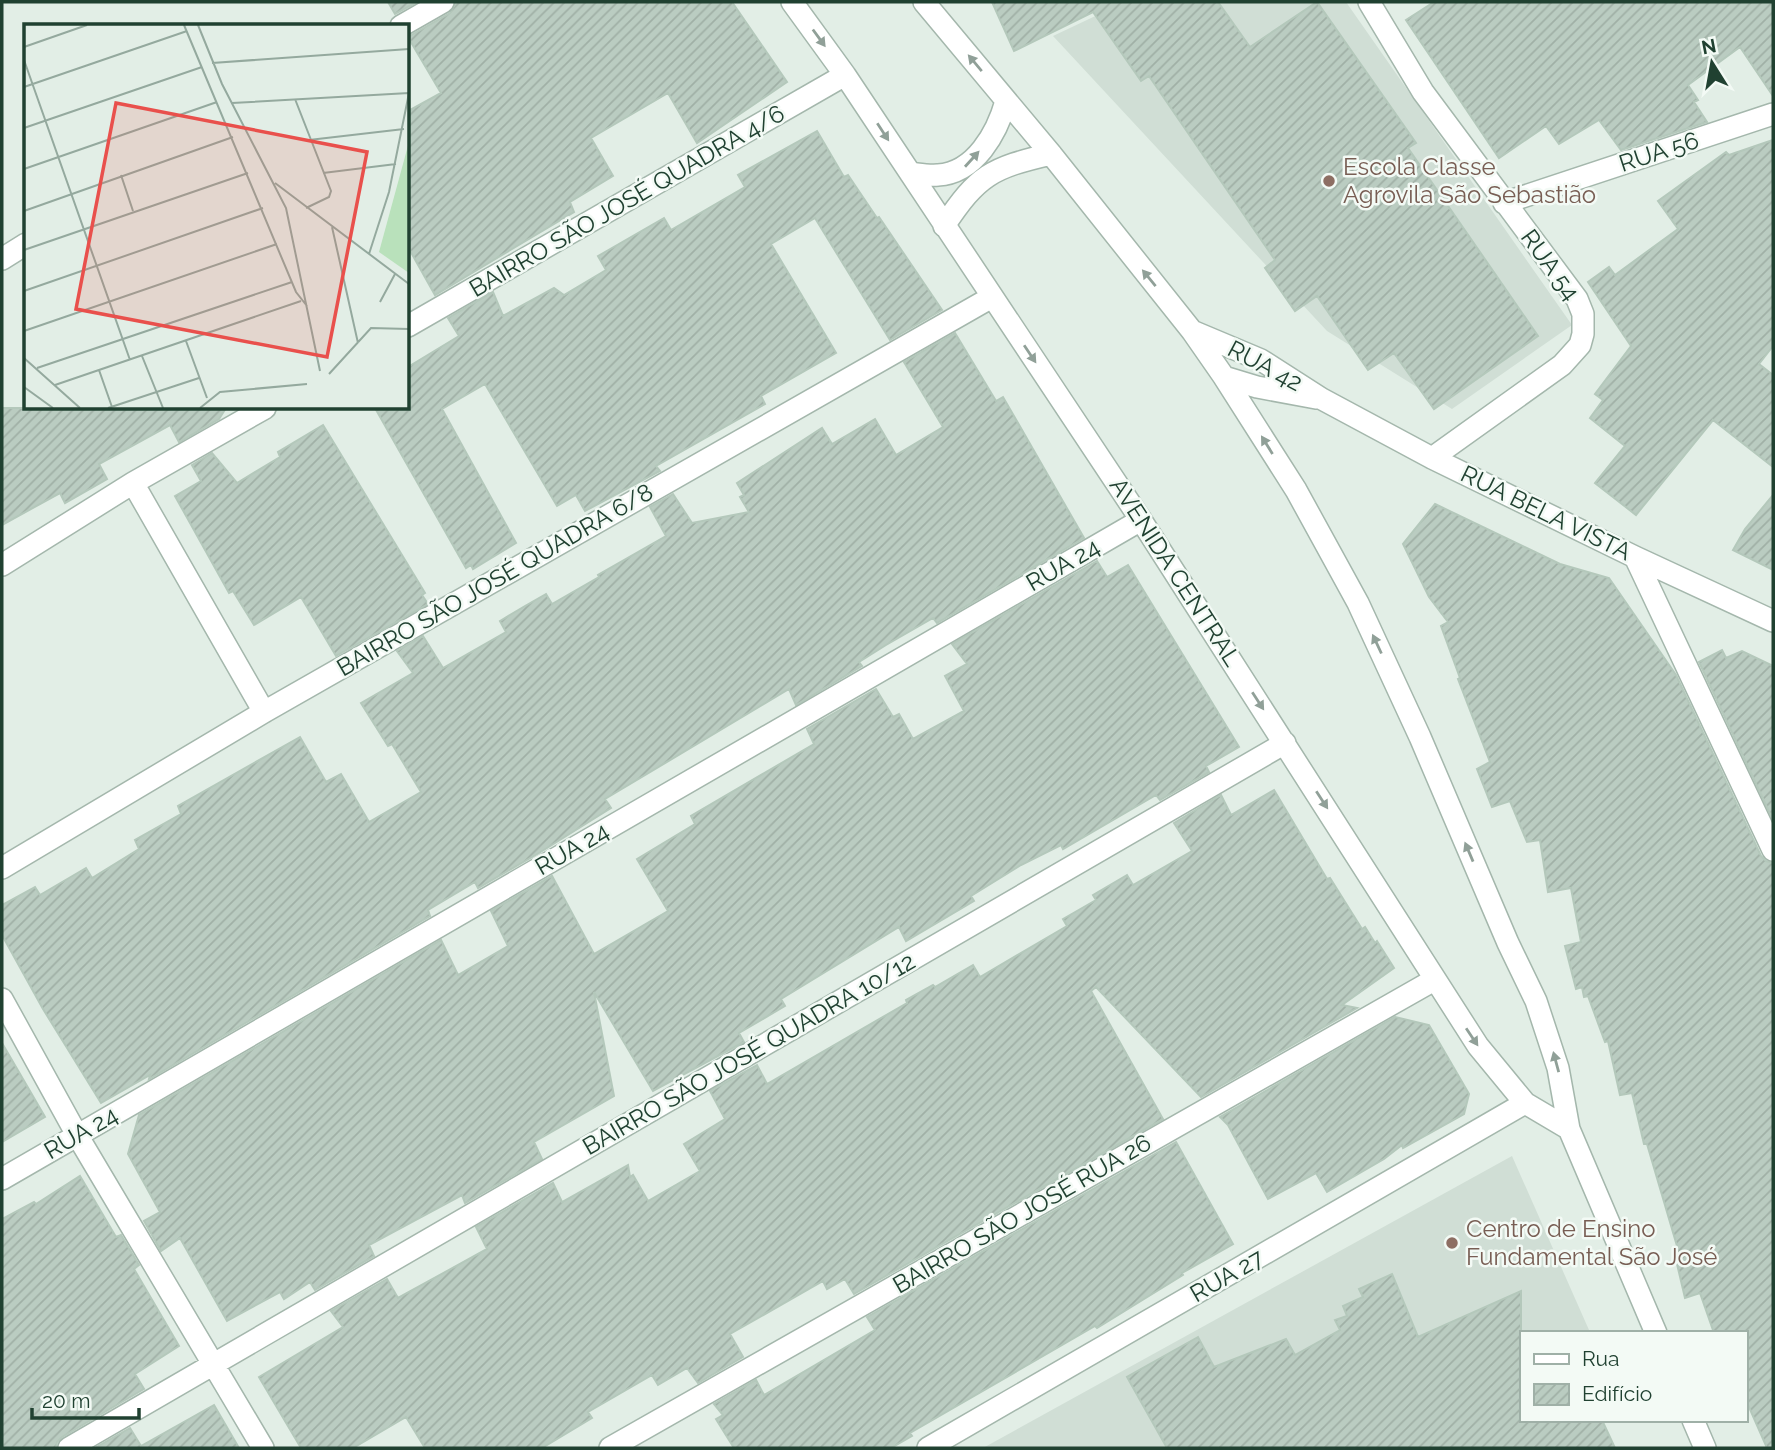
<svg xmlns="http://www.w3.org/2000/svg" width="1775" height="1450" viewBox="0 0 1775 1450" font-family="Raleway,sans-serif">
<defs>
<pattern id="building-hatch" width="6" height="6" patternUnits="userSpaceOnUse" patternTransform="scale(1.75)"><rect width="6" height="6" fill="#baccc1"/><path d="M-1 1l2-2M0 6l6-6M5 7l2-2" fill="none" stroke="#a0b0a6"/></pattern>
</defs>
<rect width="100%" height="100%" fill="#e2eee6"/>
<path fill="#d0ded5" d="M1125,2h221l226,323 -120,84 -125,-78 -274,-295z
M1512,1156l77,174 -6,3h-62v34l-55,31 23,50h-506z"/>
<path fill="url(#building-hatch)" stroke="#b4c8bb" stroke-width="2" d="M388,2h29l-22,12z
M456,2h276l55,80 -90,61 -29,-50 -77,45 22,38 -43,26 4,10 -139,83 -27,-48v-136l33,-18 -33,-56 42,-24z
M992,2h226l32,45 67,-45 99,141 -8,5 130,188 -104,73 -40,-56 -26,17 -51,-74 -22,15 -30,-43 10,-8 -126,-184 -8,5 -48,-69 -79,39z
M1434,2h339v94l-33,-49 -52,38 10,15 -4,2 13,20 -86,28 -22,-30 -40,24 -13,-18 -47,32 -93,-138z
M817,131l27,46 4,-2 29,43 2,-1 63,93 -52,30 -75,-122 -44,26 65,109 -75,43 4,8 -109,62 4,5 -75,40 -9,-16 -19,11 -72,-122 -43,25 74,134 -43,26 -2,-4 -5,3 -91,-160h33v-41l51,-31 -11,-18 45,-26 10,24 51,-28 10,7 42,-25 -8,-14 66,-38 7,12 74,-43 -7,-12z
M1773,140v206l-14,18 14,11v92l-60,-47 -77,95 -41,-32 30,-37 -35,-28 13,-18 -8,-6 36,-48 -43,-64 21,-15 6,8 63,-46 -20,-28 68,-49 3,3z
M955,333l41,68 7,-4 81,141 -147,85 -4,-5 -47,27 -27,17 3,4 -66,39 -7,-16 -184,110 6,9 -72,45 -61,35 -3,-6 -47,28 2,6 -281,163 1,-4 -49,28 -58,-94 -41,-74v-30l33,-18 5,8 46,-27 6,10 47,-29 -4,-9 46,-26 -3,-8 122,-69 26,45 15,-8 28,48 52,-30 -29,-48 -4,2 -27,-43 52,-30 -16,-22 26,-15 20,32 63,-36 -6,-11 25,-15 21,-12 6,10 47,-27 -1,-2 68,-39 -16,-29 23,-13 19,29 57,-11 -9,-15 4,-2 -7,-12 85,-55 10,16 43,-25 21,36 47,-28 -39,-65z
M2,408h224l-7,11 -40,23 -9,-17 -71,39 8,15 -42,24 -5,-10 -58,32z
M323,425l102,168 -3,2 6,9 -92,52 -35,-59 -47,28 -21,-34 -4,2 -54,-97 26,-15 -9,-16 20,-12 25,30 43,-26 -2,-5z
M1773,495v75l-40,-20 12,-21z
M1435,504l125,60 49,14 67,97 85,181 5,5 7,2v585h-6l-22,-50v-65h-31l-14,-40 -15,5 -12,-51 4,-1 -30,-102h-3l-12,-51 -12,2 -12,-54 -3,1 -17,-46 -4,1 -2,-10 -6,2 -11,-43 16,-4 -10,-54 -23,4 -8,-52 -13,2 -17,-41 -18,6 -15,-38 13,-7 -32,-83 2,-1 -19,-52 7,-4 -19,-25 -26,-53z
M1097,561l10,16 21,-12 111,182 -33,19 3,6 -49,28 -4,-5 -93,54 -2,-4 -40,20 -50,31 3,5 -68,40 -7,-14 -118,72 4,7 -46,27 5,9 -91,49 -59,-99 20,104 -80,46 8,17 -77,44 -3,-8 -93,50 5,11 -59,34 -5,-8 -26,17 -4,-7 -53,29 -47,-83 -19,13 -17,-30 16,-9 -32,-58 11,-39 302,-175 17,35 50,-29 -17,-35 61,-35 42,78 74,-43 -31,-52 58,-35 -4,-8 123,-72 -7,-15 69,-40 17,28 6,-3 14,25 51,-28 -19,-35 22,-12 -15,-20z
M1722,650l4,8 16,-7 31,15v154l-74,-158z
M1274,790l53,89 3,-1 32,51 3,-2 10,16 2,-2 17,27 -52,37 15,3 -156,89 -105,-110 -5,4 72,128 -309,175 -9,-15 -18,10 -4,-8 -93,53 13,23 -45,26 -11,-15 -29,17 -6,-10 -64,37 4,6 -50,30h-117l-19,-31 -53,31h-52l-42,-71 84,-50 -12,-16 56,-32 11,19 89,-49 -11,-22 77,-44 9,19 66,-37 2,12 3,-2 15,26 52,-30 -16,-27 41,-25 -15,-28 47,-26 10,19 140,-81 -1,-3 27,-15 2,2 38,-22 7,12 87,-51 -4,-7 33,-19 -3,-5 34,-20 6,10 59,-34 -18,-28 47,-28 10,20z
M1395,1017l34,8 40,69 -5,20 -61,34 -1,-3 -18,14 -57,33 -11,-19 -48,26 -40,-74 -8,-8z
M2,1043l43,74 -43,25z
M1176,1142l57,102 -51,29 1,2 -86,53 -2,-2 -185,107 2,3 -21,12h-157l-18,-29 7,-4 -9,-11 42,-24 8,15 111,-65 -8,-13z
M80,1176l36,61 5,-2 18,30 -5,4 45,77 -44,28 9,15 -82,48 -5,5 -1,6h-54v-229l32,-17 2,2z
M1392,1274l26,63 103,-46v129h81l13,28h-448l-40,-71 71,-40 16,30 72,-28 9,16 45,-25 -5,-10 12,-4 -4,-10 20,-9 -4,-8z
M214,1405l25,43h-144l35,-20 11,18z"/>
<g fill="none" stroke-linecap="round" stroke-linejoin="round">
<g stroke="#a4b7ac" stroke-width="24">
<path id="minor" d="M792,2l53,73 296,445 337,526 47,57 44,26
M924,2l127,152 141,177 32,46 72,113 62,113 62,134 88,206 28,58 22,67 11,61 87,204
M1369,2l54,90 154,207 6,15v20l-3,11 -18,20 -130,93
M401,26l42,-24
M910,173c9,1 19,3 28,2 37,-2 59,-42 68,-74
M1504,203l269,-89
M944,226c34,-51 47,-58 107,-72
M2,259l24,-15
M408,326l437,-251
M1192,331l69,29 61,39 110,59 203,99 138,64
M1224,377l33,10 59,11
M133,483l131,229
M1635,557l138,293
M2,565l131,-82 132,-75
M2,868l262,-156 728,-415
M2,999l75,136 186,313
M2,1179l1139,-659
M1693,1420l12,28
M69,1448l1216,-705
M610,1448l824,-468
M928,1448l597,-345"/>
</g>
<use href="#minor" stroke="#fff" stroke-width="21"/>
</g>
<defs><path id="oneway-solid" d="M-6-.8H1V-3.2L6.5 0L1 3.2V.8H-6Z" transform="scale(1.75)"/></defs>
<g fill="#90a098">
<use href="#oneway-solid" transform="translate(819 38) rotate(54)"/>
<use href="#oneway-solid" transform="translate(975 63) rotate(-130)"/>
<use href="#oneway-solid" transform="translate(883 132) rotate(57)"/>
<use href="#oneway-solid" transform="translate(972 159) rotate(-48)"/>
<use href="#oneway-solid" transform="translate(1149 278) rotate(-129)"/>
<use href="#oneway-solid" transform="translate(1030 354) rotate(56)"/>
<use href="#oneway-solid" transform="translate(1267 445) rotate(-122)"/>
<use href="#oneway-solid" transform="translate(1377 644) rotate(-115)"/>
<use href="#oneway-solid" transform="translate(1258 701) rotate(57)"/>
<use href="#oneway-solid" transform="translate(1322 800) rotate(57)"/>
<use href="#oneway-solid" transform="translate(1469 852) rotate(-113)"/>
<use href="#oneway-solid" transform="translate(1472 1037) rotate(56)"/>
<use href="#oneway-solid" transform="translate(1556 1062) rotate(-105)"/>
</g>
<g fill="#8d6e63" stroke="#f3faf5" stroke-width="2.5">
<circle cx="1329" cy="181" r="7"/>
<circle cx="1452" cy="1243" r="7"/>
</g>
<g text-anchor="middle" stroke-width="5" stroke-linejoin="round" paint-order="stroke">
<g font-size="24" fill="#204131" stroke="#f3faf5">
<text transform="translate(1659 152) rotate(-18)" y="8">RUA 56</text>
<text transform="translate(627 201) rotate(-30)" y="8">BAIRRO SÃO JOSÉ QUADRA 4/6</text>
<text transform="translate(1550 265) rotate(54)" y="8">RUA 54</text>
<text transform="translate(1265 366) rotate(28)" y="8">RUA 42</text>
<text transform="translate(1546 513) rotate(26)" y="8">RUA BELA VISTA</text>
<text transform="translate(1063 565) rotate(-30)" y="8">RUA 24</text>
<text transform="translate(1175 572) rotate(57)" y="8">AVENIDA CENTRAL</text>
<text transform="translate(495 580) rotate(-30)" y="8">BAIRRO SÃO JOSÉ QUADRA 6/8</text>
<text transform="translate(572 849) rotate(-30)" y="8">RUA 24</text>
<text transform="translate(749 1054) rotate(-30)" y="8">BAIRRO SÃO JOSÉ QUADRA 10/12</text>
<text transform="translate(81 1133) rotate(-30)" y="8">RUA 24</text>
<text transform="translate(1022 1214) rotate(-30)" y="8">BAIRRO SÃO JOSÉ RUA 26</text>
<text transform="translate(1227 1276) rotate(-30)" y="8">RUA 27</text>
</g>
<g font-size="24" fill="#785e54" stroke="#f3faf5" text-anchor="start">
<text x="1343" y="175">Escola Classe<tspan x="1343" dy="28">Agrovila São Sebastião</tspan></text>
<text x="1466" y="1237">Centro de Ensino<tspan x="1466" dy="28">Fundamental São José</tspan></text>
</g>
</g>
<g transform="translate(24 24)">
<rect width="385" height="385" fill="#e2eee6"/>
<path d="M385,118v131l-30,-21z" fill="#b9e1bb"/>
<path fill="none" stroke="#94a99e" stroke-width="2" d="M160,1l112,267 11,14M174,1l24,59 64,124 34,163M0,23l63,-22M0,36l106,300M188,39l197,-14M0,63l163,-56M271,75l36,92 -2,6 -23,11M208,79l177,-10M0,104l178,-61M285,116l95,-11M0,145l193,-67M299,149l73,-9M97,151l12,36M251,159l134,101M0,187l209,-74M308,203l26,116M0,226l224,-77M345,230l20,-62 20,-99M0,267l239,-83M356,278l15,-28M0,307l253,-87M162,317l21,57M118,332l21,52M0,334l56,50M13,344l255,-86M75,346l13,37M305,350l42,-46 38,1M31,361l246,-84M0,363l29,21M84,384l91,-30M176,384l20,-16 87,-8"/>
<path fill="#e9504c" fill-opacity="0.15" stroke="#e9504c" stroke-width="3.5" d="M92,79l251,49 -40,205 -251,-48z"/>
<rect width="385" height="385" fill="none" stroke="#204131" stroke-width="3.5"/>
</g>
<rect width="1775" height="1450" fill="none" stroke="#204131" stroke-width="7"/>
<rect x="1520" y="1331" width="228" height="91" fill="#f3faf5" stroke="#9fb0a7" stroke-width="2"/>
<rect x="1534" y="1354" width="35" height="10" fill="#ffffff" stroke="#9fb0a7" stroke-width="2"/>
<text x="1582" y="1366" font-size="21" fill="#204131">Rua</text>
<rect x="1534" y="1384" width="35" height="21" fill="url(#building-hatch)" stroke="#9fb0a7" stroke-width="2"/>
<text x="1582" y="1401" font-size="21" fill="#204131">Edifício</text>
<g transform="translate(1712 63) rotate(349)" stroke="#f3faf5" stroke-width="5" paint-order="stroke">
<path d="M0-5L12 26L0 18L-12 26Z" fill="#204131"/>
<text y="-10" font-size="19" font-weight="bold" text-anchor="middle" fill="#204131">N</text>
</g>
<path d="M32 1408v10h107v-10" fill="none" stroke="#204131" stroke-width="3.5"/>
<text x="42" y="1408" font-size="21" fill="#204131" stroke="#f3faf5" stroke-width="5" paint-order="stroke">20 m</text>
</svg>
